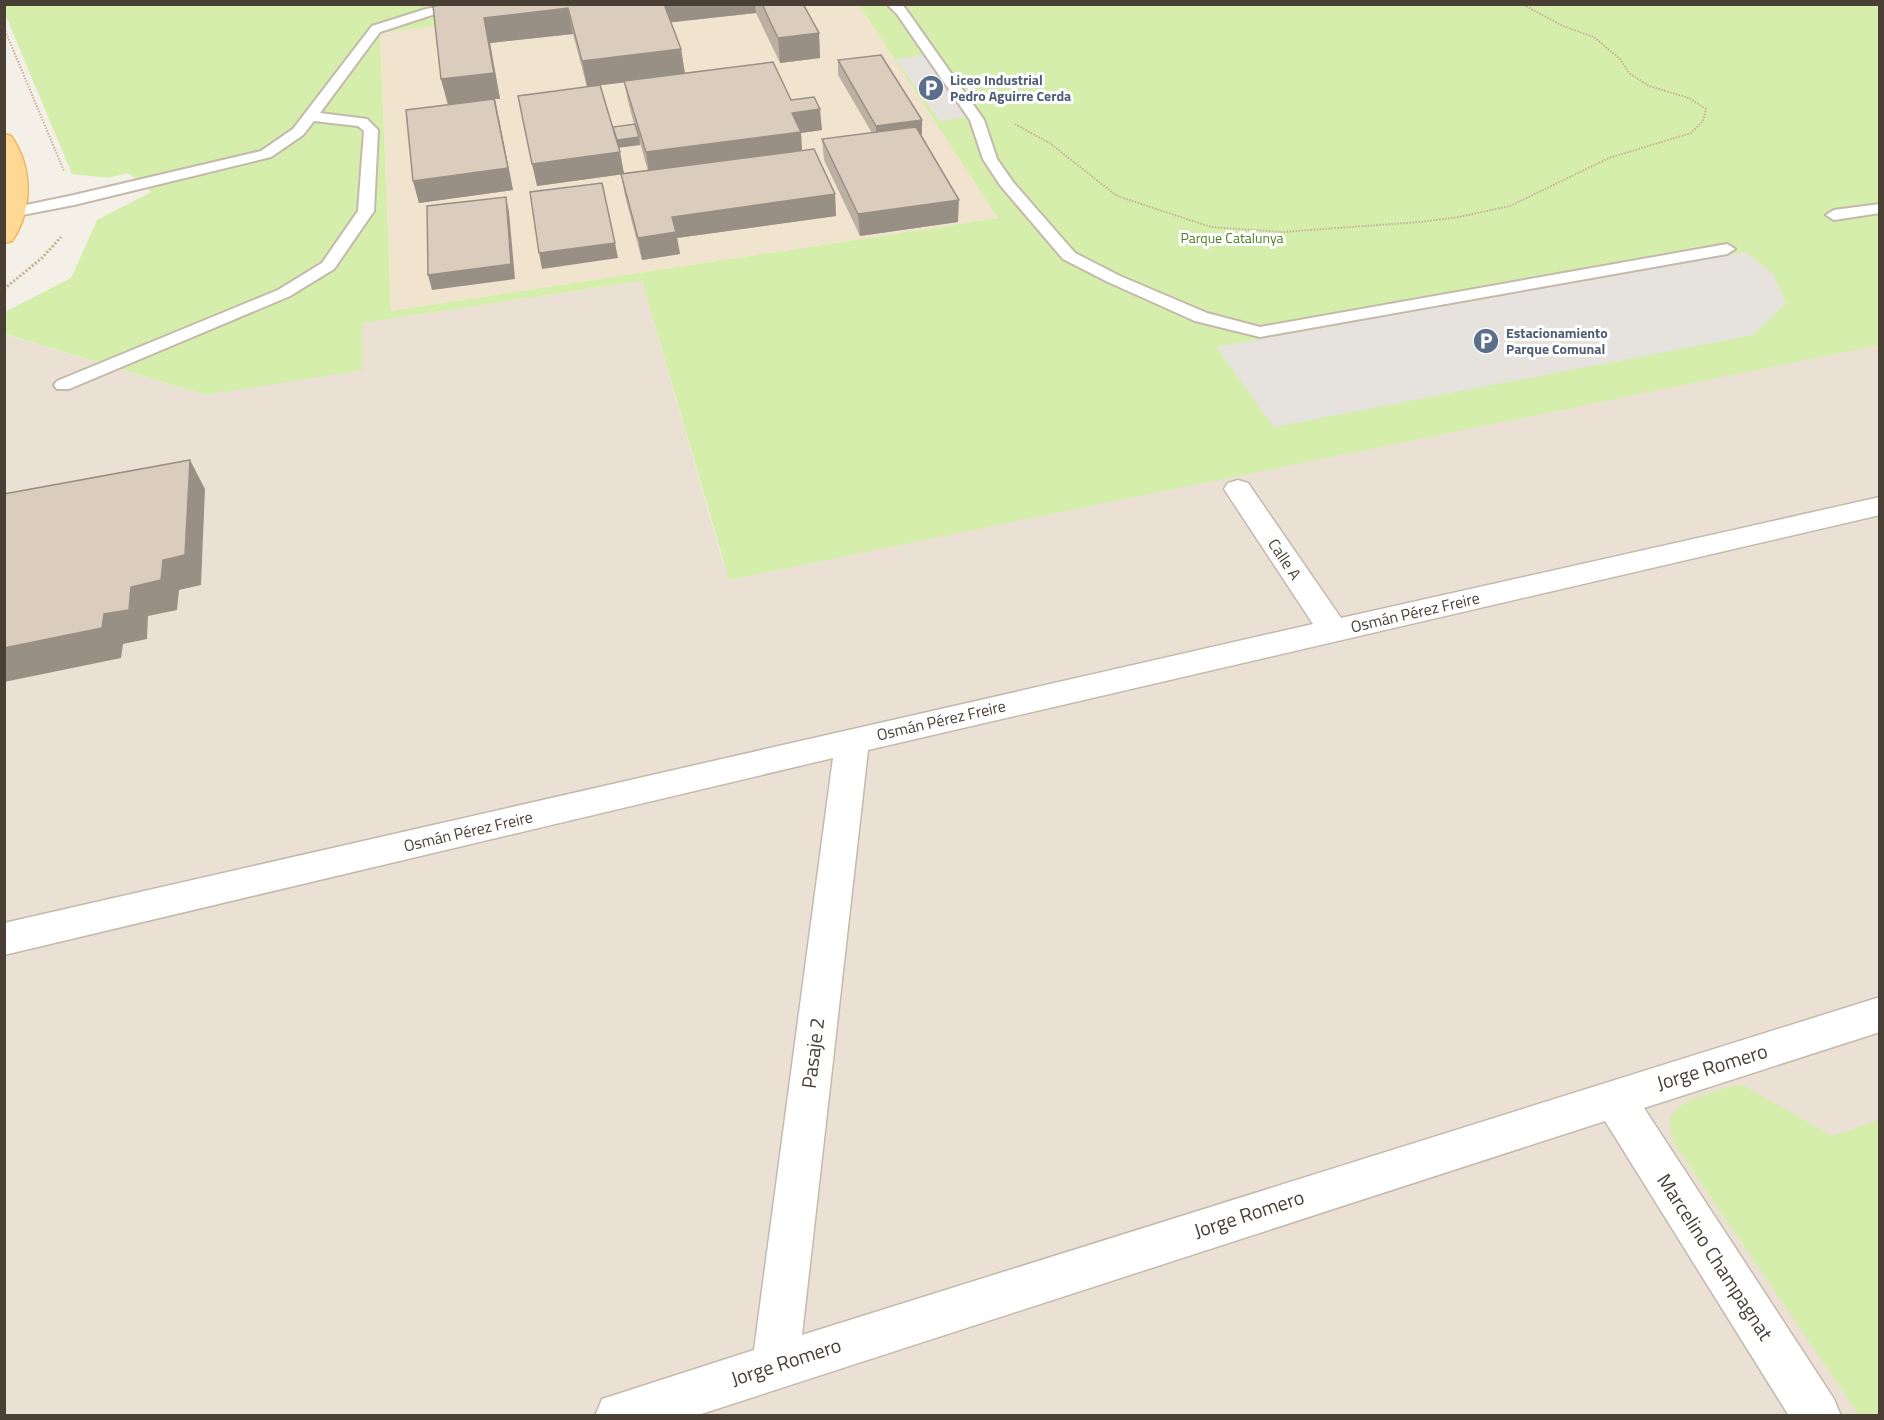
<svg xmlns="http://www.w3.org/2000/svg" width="1884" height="1420" viewBox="0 0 1884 1420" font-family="'Titillium Web',sans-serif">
<rect width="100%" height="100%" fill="#f5f0e7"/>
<path fill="#eae1d4" d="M642,281l81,281 1156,-230v1083h-1874l-1,-1081 201,61 156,-72z"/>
<path fill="#f0e4cf" d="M593,4l266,1 140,213 -608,93 -11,-278z"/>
<path fill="#d6eeab" d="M7,4l586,1 -213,28 11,278 607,-93 -139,-213h1020v340l-1150,235 -87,-299 -280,42 1,47 -158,25 -200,-61v-22l66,-34 26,-58 54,-28 -23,-19 -19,5 -37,-4 -67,-160 -1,-8z
M1741,1084l91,52 47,-16v295h-20l-185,-272c-1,-6 -5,-17 -4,-23 6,-22 52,-30 71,-36z"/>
<path fill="#e6e3df" d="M924,55l44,62 -29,4 -43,-62z
M1746,252l27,22 13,29 -33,32 -479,92 -58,-80z"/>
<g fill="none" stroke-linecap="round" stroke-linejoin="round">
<g stroke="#c5b9ab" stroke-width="4">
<path id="service" d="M454,4h32l-6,4 -48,7 -52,17 -60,81 47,6 11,11 -4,81 -40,58 -44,27 -221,93h-12l-3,-4 3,-4 221,-91 44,-27 36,-52 6,-80 -6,-5 -44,-5 -11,14 -32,22 -197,48 -57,11 -8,-5 3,-3 62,-13 187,-44 32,-22 79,-103 54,-17z
M887,4h14l4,4 79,112 13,39 16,23 62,71 45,23 87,37 53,14 467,-83 8,5 -8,5 -467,83 -65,-16 -87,-39 -45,-23 -63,-74 -17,-26 -13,-39 -73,-106z
M1880,204v9l-46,7 -8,-5 8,-5z"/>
</g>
<g stroke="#c5b9ab" stroke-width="3">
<path id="minor" d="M1238,480l10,3 93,135 539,-121v18l-1012,235 -66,585 1078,-338v35l-236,76 190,291 7,17h-52l-184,-295 -910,295h-100l7,-17 152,-49 79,-592 -829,197v-32l1309,-299 -89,-135 4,-6z"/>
</g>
<g stroke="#f0b65a" stroke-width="3">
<path id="primary" d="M4,134l7,2c22,31 22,74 1,105l-8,2z"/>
</g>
<path stroke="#c5b198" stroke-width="2" stroke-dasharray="1.5 1.5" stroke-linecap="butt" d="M4,28l60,143
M1015,124l36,20 66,52 94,31 71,5 138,-10 39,-5 51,-11 99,-48 82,-25 12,-12 3,-12 -17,-11 -40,-12 -20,-13 -9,-14 -26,-22 -31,-11 -41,-22"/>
<path stroke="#c5b198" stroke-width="3" stroke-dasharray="2 2" stroke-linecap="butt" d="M4,289l38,-31 19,-21"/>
<use href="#service" fill="#fff" fill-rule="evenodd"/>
<use href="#minor" fill="#fff" fill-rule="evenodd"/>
<use href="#primary" fill="#ffd896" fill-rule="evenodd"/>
</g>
<path fill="#bcb0a3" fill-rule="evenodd" d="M450,4h353l16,29 1,25 -40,5 -24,-50 -85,9 10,27 4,24 106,27 31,30 -21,3 1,17 33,44 1,22 -159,22 3,16 -38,6 -17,-64 -4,-22 27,-3 -8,-28v2l-21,2 5,27 -87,12 50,-99 -14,-53 -83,9 10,56h-5l18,91 -94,13 -6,-22 35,-77 -7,-25zM624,82l4,19 6,23 -21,3 -13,-42z
M838,60l84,60v14l-1,1 37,87 -98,14 -36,-76 -2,-21 50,-6 -34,-58z"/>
<path fill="#999085" d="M663,4h92l1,9 -91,10z
M568,8l5,26 -83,9 10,56h-5l18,91 -94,13 -6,-22 35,-76 -7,-26 43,-61z
M819,33l1,25 -40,5 -2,-25z
M681,49l4,26 -98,12 -5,-26z
M820,109l2,21 -21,3 1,20 -153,21 -3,-22 146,-39z
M922,120v14l-46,7v-15z
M639,137l1,8 -23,3 -2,-8z
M620,152l4,22 -87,12 -5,-22z
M835,194l1,22 -159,22 3,16 -38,6 -4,-22 34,-21z
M506,197l3,15 6,67 -83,11 -4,-15z
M959,200l-1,22 -98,14 -2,-22z
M615,243l3,15 -76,11 -3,-16z
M190,460l15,29 -4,96 -22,5 -2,20 -29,6 -1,23 -24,5 -2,14 -117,24v-34l100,-34 27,-27 32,-27z"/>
<path fill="#dbcdbe" stroke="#999085" stroke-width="1.5" d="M450,4h214l17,45 -99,12 -14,-53 -84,10 10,55 -53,6 -8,-73z
M762,4h41l16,29 -41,5z
M881,55l41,65 -46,6 -38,-66z
M773,62l18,38 23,-3 6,12 -28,4 9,19 -155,20 -22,-71z
M600,85l20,67 -88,12 -14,-68z
M494,99l14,69 -95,13 -7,-71z
M635,124l4,13 -22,3 -4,-13z
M916,127l43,73 -101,14 -36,-75z
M814,149l21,45 -163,23 4,15 -38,6 -17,-64z
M602,183l13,60 -76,10 -9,-61z
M506,197l5,67 -83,11 -1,-69z
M190,460l-5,95 -22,5 -2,20 -30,7 -2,23 -25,4 -2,14 -98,20v-154z"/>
<defs>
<g id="parking-disc" transform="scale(1.35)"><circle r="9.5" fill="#5c6f8a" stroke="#fff"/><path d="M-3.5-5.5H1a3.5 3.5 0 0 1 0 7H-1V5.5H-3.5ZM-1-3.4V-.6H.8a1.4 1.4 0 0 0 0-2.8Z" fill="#fff"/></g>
</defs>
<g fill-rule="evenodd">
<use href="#parking-disc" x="931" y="88"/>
<use href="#parking-disc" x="1486" y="341"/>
</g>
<g text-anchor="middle" stroke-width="6" stroke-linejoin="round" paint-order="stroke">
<g font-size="14" font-weight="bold" fill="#4e5e75" stroke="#fff" text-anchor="start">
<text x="950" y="85">Liceo Industrial<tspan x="950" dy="16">Pedro Aguirre Cerda</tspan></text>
<text x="1506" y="338">Estacionamiento<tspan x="1506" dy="16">Parque Comunal</tspan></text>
</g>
<g font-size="14" fill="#4e8221" stroke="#fff">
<text x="1232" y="243">Parque Catalunya</text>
</g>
<g font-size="16" fill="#493f35" stroke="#fff">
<text transform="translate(1285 559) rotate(56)" y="6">Calle A</text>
<text transform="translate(1415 612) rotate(-13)" y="6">Osmán Pérez Freire</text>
<text transform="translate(941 720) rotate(-13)" y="6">Osmán Pérez Freire</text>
<text transform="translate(468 831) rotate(-13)" y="6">Osmán Pérez Freire</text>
</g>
<g font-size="20" fill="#493f35" stroke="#fff">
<text transform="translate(813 1053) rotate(-83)" y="7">Pasaje 2</text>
<text transform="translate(1712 1067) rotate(-17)" y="7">Jorge Romero</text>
<text transform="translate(1249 1214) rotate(-18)" y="7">Jorge Romero</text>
<text transform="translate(1715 1257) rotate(57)" y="7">Marcelino Champagnat</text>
<text transform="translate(786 1362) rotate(-18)" y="7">Jorge Romero</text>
</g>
</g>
<rect width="1884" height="1420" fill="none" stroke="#493f35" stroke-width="12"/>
</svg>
